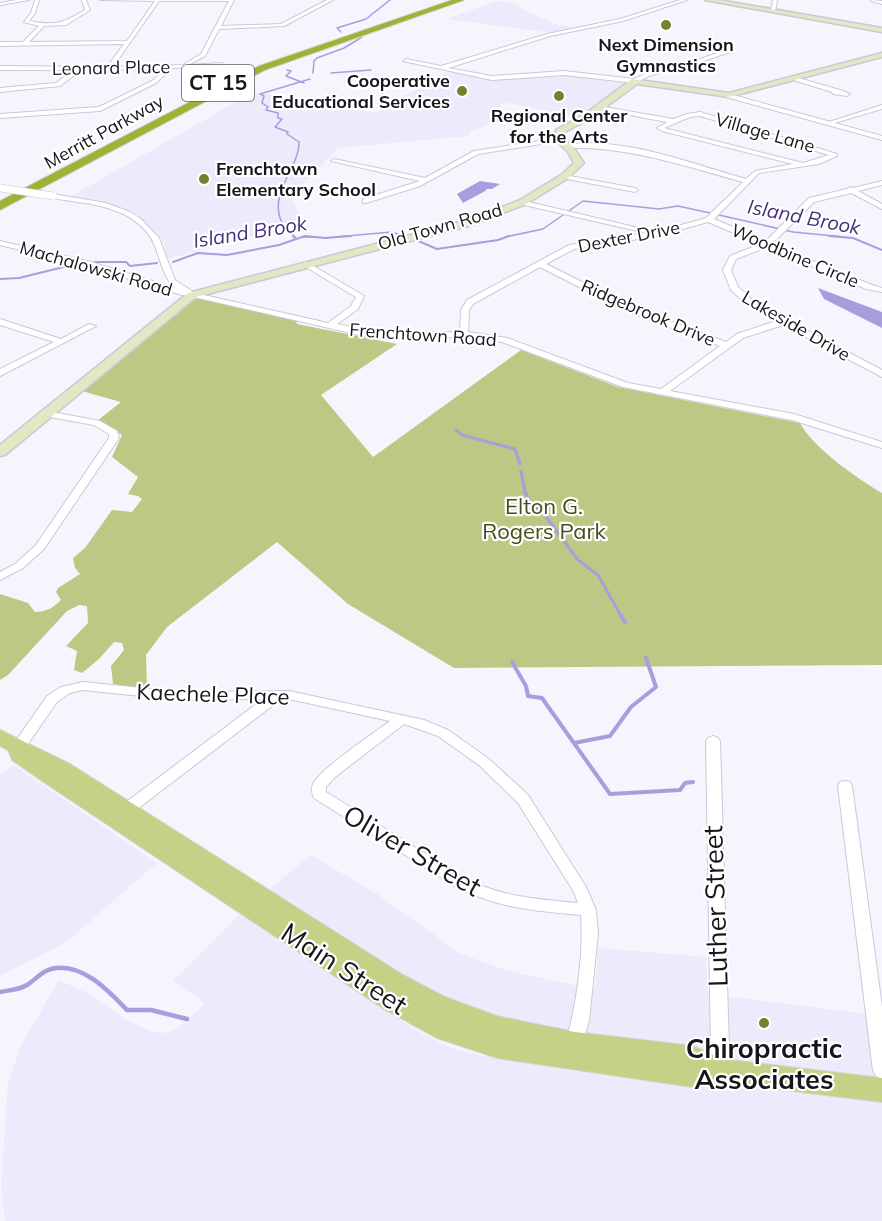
<svg xmlns="http://www.w3.org/2000/svg" width="882" height="1221" viewBox="0 0 882 1221" font-family="Mulish,sans-serif">
<rect width="100%" height="100%" fill="#f6f5fe"/>
<path fill="#edeafc" fill-rule="evenodd" d="M497,1l23,3 -2,3 37,17 20,4 -22,5 -107,-14z
M449,71l33,7 36,1 38,-5 71,9 -48,35 -76,-16 -17,24 -14,4 -3,6 -131,12 -47,49 13,26 -137,36 -3,-16 -26,-28 -21,-8 -45,-11 181,-104 122,21z
M14,765l143,98 -92,80 -65,33v-202z
M311,855l66,39 84,60 47,17 87,18 3,-41 108,9 2,37 174,22v205h-877l-4,-37 7,-100 12,-37 39,-67 30,14 37,26 25,11 15,2 12,-5 27,-25 -32,-22 69,-69zM303,913l109,69 42,21 81,26 61,9 -17,34 -101,-17 -29,-8 -30,-15 -144,-94z"/>
<path fill="#bbc984" d="M192,296l104,24 1,4 100,20 -76,51 52,62 148,-107 97,37 182,36c13,25 58,56 82,70v172l-428,3 -106,-64 -71,-62 -110,85 -21,28 1,34 -34,-5 -2,-18 13,-16 -2,-7 -8,-1 -15,17 -17,14 -8,-3 3,-19 -11,-5 22,-23 -1,-17 -8,-1 -12,6 -59,64 -8,5v-86l28,9 7,9c11,0 18,-4 26,-12l-5,-8 2,-4 22,-14 -5,-6 -2,-10 12,-10 27,-38 20,2 10,-13 -4,-3 -10,-2 10,-17 -26,-20 10,-22 -25,-14 24,-19 -43,-12z"/>
<path fill="#aa9ddd" d="M480,181l20,3 -8,5h-7l2,1 -24,13 -6,-9z
M818,288l64,24v16l-58,-29z"/>
<g fill="none" stroke-linecap="round" stroke-linejoin="round">
<path stroke="#aa9ddd" stroke-width="1.5" d="M341,32l-4,-4 29,-9 24,-19
M287,70l4,1 -5,5 18,7
M313,73l1,-12 3,-3 27,-10 18,-11
M331,73l40,-3
M719,215l74,17 51,5
M295,237c-5,-5 -13,-12 -15,-19 -9,-28 19,-50 19,-76l-12,-8 1,-2 -13,-5 7,-8 -4,-1v-5l-12,-3 2,-3 -6,-4 2,-7 -4,-2 50,-15
M302,237h14
M335,237l57,-5 11,4
M505,237l38,-8 40,-28 76,8 19,-3 32,7"/>
<path stroke="#aa9ddd" stroke-width="2" d="M293,236l3,3
M829,236l24,2 29,12
M416,240l21,9 61,-9 11,-4
M95,262h31l4,4 27,-3
M173,262l25,-9 29,2 52,-10 26,-9 20,2 26,-2
M0,279l19,-1 57,-14"/>
<path stroke="#aa9ddd" stroke-width="3" d="M456,430l6,5 53,14 5,15
M521,471l4,21 6,12 13,10 34,46 20,15 23,41"/>
<path stroke="#aa9ddd" stroke-width="4" d="M620,614l5,8
M512,662l14,24 2,10 14,2 68,96 70,-4 5,-7 8,-1
M574,743l36,-7 21,-29 25,-20 -10,-29"/>
<path stroke="#aa9ddd" stroke-width="4.5" d="M0,992c9,-2 19,-2 27,-7 8,-5 15,-14 24,-16 30,-8 58,22 76,41h24l36,9"/>
<g stroke="#cbc8d7" stroke-width="2">
<path id="minor" d="M17,0h12l-29,5v-2z
M35,0h4l-4,13 -6,8c27,5 34,2 56,-11l-3,-10h4l4,10 -24,15 -22,1 -15,16 98,-1 28,-40 -55,-1h134l-13,26 60,-2 46,-24h6l-49,26 -65,3 -14,27 -17,9 34,-2 2,3 -52,2 -16,15 -56,28 -100,7v-4l99,-7 53,-26 14,-12 -85,1 -21,16 -60,6v-4l56,-5 18,-13h-74v-4l107,1 17,-23 -124,2v-4h23l16,-16 -15,-4 7,-9zM159,1h70l-28,53 -18,11 -70,2z
M680,0h7l-64,21 -73,15 -102,32 44,8 72,-5 70,8 13,-6 27,-5 52,-18h4v2l-53,18 -26,5 -16,8 -71,-8 -72,5 -89,-19 3,-2 35,7 106,-32 73,-15z
M773,0h4l-2,11 -2,1 -2,-1z
M871,0l11,1v3l-11,-3z
M792,76l51,15 7,3 -3,2 -14,-2 -1,-2 -42,-13z
M882,105v4l-51,15 -5,-1z
M599,106l74,13 14,-5 13,-2 137,42v2l-18,8 -60,9 -45,46 52,22 43,-43 38,-9 3,-2 3,1 29,-7v4l-24,6 24,13v5l-31,-16 -37,9 -42,42 100,41 10,3v4l-16,-3 -99,-42 -31,12 -5,11 7,17 19,17 125,66v7l-99,-52 -40,13 -73,53 124,23 88,28v6l-90,-28 -169,-33 -121,-45 -38,-5 -59,2 -37,-2 -183,-42h-3l-96,-29 -86,-21v-4l91,21 84,26c-17,-16 -14,-41 -30,-58 -17,-19 -44,-25 -68,-28 -9,-2 -20,-2 -28,-6l4,-2 53,9 24,9 11,7 18,19 16,42 20,13 133,30 23,-17 5,-9 -52,-31v-4h3l57,34 -6,13 -21,15c44,10 78,9 123,8l1,-22 6,-10 102,-55 77,-12 -126,-29v-4l136,32 50,-14 37,-36c-59,-16 -116,-36 -178,-34l-2,-1v-2c61,-9 125,18 183,34l9,-8 38,-7 -131,-33 -5,-3 10,-6 -70,-13zM700,116l129,39 -26,8 -139,-35 26,-11zM708,222l52,22 -30,12 -7,14 8,20 20,18 25,13 -39,13 -11,8 -94,-35 -86,-43 28,-15 83,-13zM540,267l86,44 94,35 -59,43 -33,-6 -121,-45 -39,-6 1,-22 4,-6z
M559,138l3,2 -1,1 -83,13 -58,32 -54,17h-3v-4l57,-18 -89,-20 3,-2 91,19 49,-27z
M564,175l71,13 3,2 -3,2 -73,-14 -1,-1z
M0,319l61,20 28,-15 7,2 -96,50v-7l54,-27 -54,-17z
M47,411l53,10 17,10 2,7 -75,111 -21,19 -23,12v-8l15,-8 21,-19 73,-107v-4l-15,-9 -50,-9 -2,-2z
M83,682l97,10 109,-1 135,29 24,10 41,29 39,36 58,92 10,23 2,23 -9,88 -10,32 -6,2 -6,-2 -3,-5c12,-38 20,-93 17,-133 -48,-4 -82,-7 -125,-28l-142,-89c-2,-5 -3,-9 -1,-14 7,-15 61,-51 77,-63l-101,-22h-8l-154,118 -5,1 -5,-1 -2,-4 2,-4 146,-110 -83,1 -97,-10 -13,3 -13,9 -34,49h-10l-2,-3 2,-3 34,-49 14,-9zM404,724l34,12 41,29 39,38 56,89 4,11c-41,-4 -75,-6 -112,-24l-140,-87v-5l9,-10z
M713,736l5,2 2,3 9,309 -2,20 -3,5 -6,3 -6,-3 -3,-5 2,-20 -5,-309 2,-3z
M845,781l5,1 2,4 30,221v72l-6,-3 -3,-5 -35,-285 2,-4z"/>
</g>
<g stroke="#cbc8d7" stroke-width="2">
<path id="tertiary" d="M726,93l156,43v4l-156,-43z"/>
</g>
<g stroke="#cbc8d7" stroke-width="3">
<path id="secondary" d="M705,0h14l163,28v4z
M882,53v4l-153,40 -92,-13 -46,34 -28,15v6l11,9 10,15 -17,16 -41,25 -54,21 -276,72 -191,158 -5,1v-11l188,-152 276,-72 56,-21 41,-25 13,-12 -6,-11 -13,-12 1,-10 29,-16 47,-35 97,14z"/>
</g>
<g stroke="#d5d5d6" stroke-width="2">
<path id="primary" d="M0,730l70,34 333,211 42,22 52,19 78,16 118,14 29,13 160,19v24l-164,-20 -26,5 -195,-29 -60,-20 -53,-29 -339,-226 -33,-23 -4,-10 -8,-4z"/>
</g>
<g stroke="#d5d5d6" stroke-width="2">
<path id="motorway" d="M452,0h12l-199,70 -265,140v-9l259,-135z"/>
</g>
<use href="#minor" fill="#fff" fill-rule="evenodd"/>
<use href="#tertiary" fill="#fff" fill-rule="evenodd"/>
<use href="#secondary" fill="#e2e8c3" fill-rule="evenodd"/>
<use href="#primary" fill="#c5d186" fill-rule="evenodd"/>
<use href="#motorway" fill="#9fb236" fill-rule="evenodd"/>
<g stroke="#cbc8d7" stroke-width="8" stroke-linecap="butt">
<path id="minor-bridge" d="M0,188l53,8"/>
</g>
<use href="#minor-bridge" stroke="#fff" stroke-width="7"/>
</g>
<g fill="#74812f" stroke="#fff" stroke-width="2">
<circle cx="666" cy="25" r="6"/>
<circle cx="462" cy="91" r="6"/>
<circle cx="559" cy="96" r="6"/>
<circle cx="204" cy="179" r="6"/>
<circle cx="764" cy="1023" r="6"/>
</g>
<g text-anchor="middle" stroke-width="4.5" stroke-linejoin="round" paint-order="stroke">
<g font-size="18" font-weight="bold" fill="#16151a" stroke="#fff">
<text x="666" y="51">Next Dimension<tspan x="666" dy="21">Gymnastics</tspan></text>
<text x="450" y="87" text-anchor="end">Cooperative<tspan x="450" dy="21">Educational Services</tspan></text>
<text x="559" y="122">Regional Center<tspan x="559" dy="21">for the Arts</tspan></text>
<text x="216" y="175" text-anchor="start">Frenchtown<tspan x="216" dy="21">Elementary School</tspan></text>
</g>
<g font-size="18" fill="#16151a" stroke="#fff">
<text transform="translate(111 68) rotate(-1)" y="6">Leonard Place</text>
<text transform="translate(104 132) rotate(-29)" y="6">Merritt Parkway</text>
<text transform="translate(765 133) rotate(16)" y="6">Village Lane</text>
<text transform="translate(440 227) rotate(-16)" y="6">Old Town Road</text>
<text transform="translate(629 237) rotate(-11)" y="6">Dexter Drive</text>
<text transform="translate(795 256) rotate(23)" y="6">Woodbine Circle</text>
<text transform="translate(96 269) rotate(16)" y="6">Machalowski Road</text>
<text transform="translate(648 313) rotate(23)" y="6">Ridgebrook Drive</text>
<text transform="translate(796 326) rotate(30)" y="6">Lakeside Drive</text>
<text transform="translate(423 335) rotate(4)" y="6">Frenchtown Road</text>
</g>
<g font-size="20" font-style="italic" fill="#452f7a" stroke="#fff">
<text transform="translate(804 217) rotate(11)" y="7">Island Brook</text>
<text transform="translate(250 232) rotate(-9)" y="7">Island Brook</text>
</g>
<rect fill="#fff" stroke="#5c5b5f" stroke-width="1.5" x="182" y="65" width="72" height="36" rx="4.5"/>
<g font-size="21" font-weight="bold" fill="#16151a">
<text x="218" y="90">CT 15</text>
</g>
<g font-size="22" fill="#454d1a" stroke="#fff">
<text x="544" y="514">Elton G.<tspan x="544" dy="25">Rogers Park</tspan></text>
</g>
<g font-size="22" fill="#16151a" stroke="#fff">
<text transform="translate(213 694) rotate(2)" y="8">Kaechele Place</text>
</g>
<g font-size="27" fill="#16151a" stroke="#fff">
<text transform="translate(412 851) rotate(30)" y="9">Oliver Street</text>
<text transform="translate(716 906) rotate(-92)" y="9">Luther Street</text>
<text transform="translate(344 969) rotate(33)" y="9">Main Street</text>
</g>
<g font-size="27" font-weight="bold" fill="#16151a" stroke="#fff">
<text x="764" y="1058">Chiropractic<tspan x="764" dy="31">Associates</tspan></text>
</g>
</g>
</svg>
